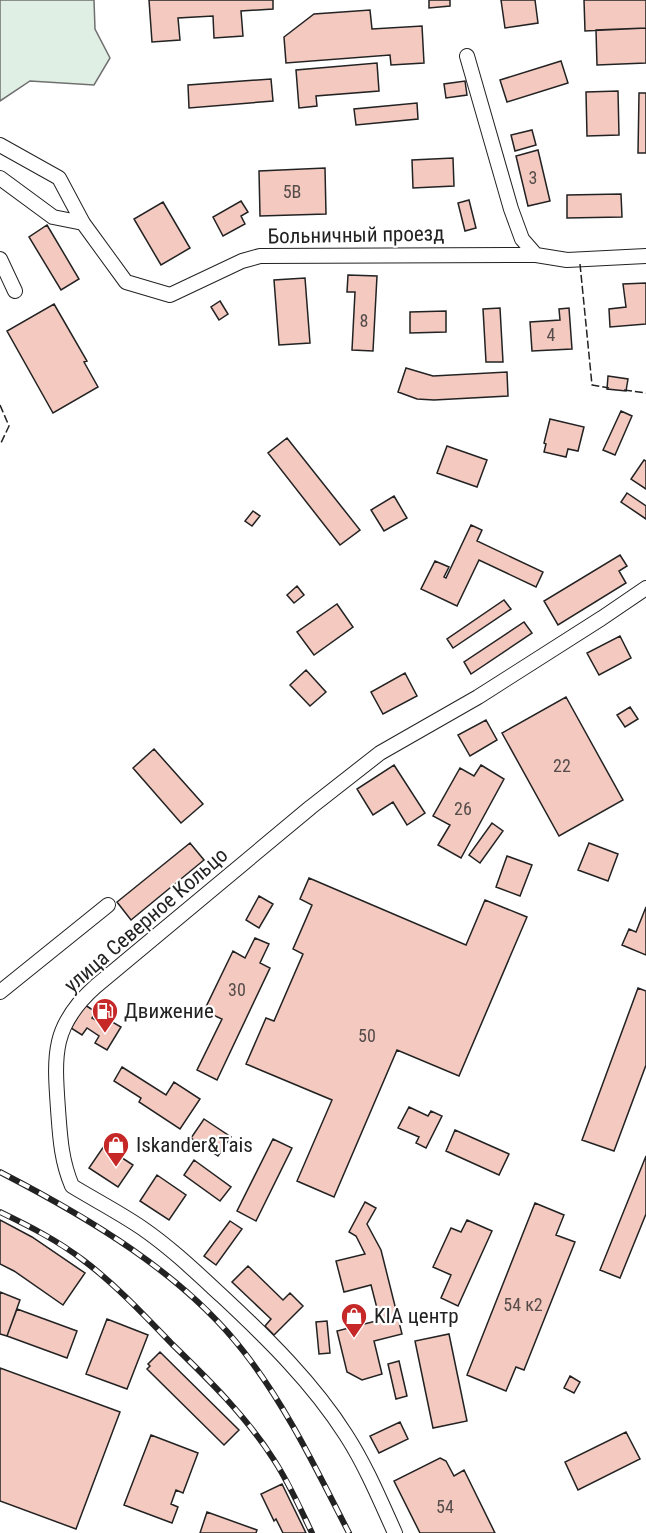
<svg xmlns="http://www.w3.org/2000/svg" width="646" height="1533" viewBox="0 0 646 1533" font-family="'Roboto Condensed',sans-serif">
<rect width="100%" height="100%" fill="#fff"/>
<path fill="#e0efe3" stroke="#6f6f6f" stroke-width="1.5" d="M0,0h94l1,29 15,29 -16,27 -64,-4 -30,20z"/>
<path fill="#f3c9c0" stroke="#222" stroke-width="1.5" d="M149,0h124v9l-32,2 2,25 -29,2 -1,-22 -35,2 2,22 -28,2z
M429,0h21v6l-21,2z
M501,0h34l3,23 -33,5z
M584,0h62v28l-61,3z
M370,10l2,19 50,-3 2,37 -33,2 -1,-10 -104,8 -2,-26 30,-23z
M646,28v35l-49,2 -1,-35z
M561,61l7,22 -61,19 -7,-22z
M377,63l2,28 -63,5 1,10 -18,2 -3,-38z
M271,79l2,22 -84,7 -1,-23z
M465,81l2,14 -21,3 -2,-14z
M618,91l1,44 -32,1 -1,-44z
M639,93h7v60h-8z
M417,103l1,16 -62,6 -2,-16z
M532,130l4,15 -21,6 -4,-16z
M538,150l12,51 -22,5 -12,-50z
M453,158l1,28 -41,2 -1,-28z
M325,168l1,46 -66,2 -1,-45z
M621,194l1,23 -55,1v-23z
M469,200l7,28 -11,3 -7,-28z
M241,201l7,11 -7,4 4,8 -22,12 -10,-19z
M163,202l27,46 -29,17 -27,-46z
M47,225l32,54 -18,11 -32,-53z
M348,275l29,1 -4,75 -21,-1 3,-58h-8z
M305,278l5,65 -31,2 -5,-65z
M646,283v41l-36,3 -1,-18 17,-2 -3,-23z
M220,301l8,13 -9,6 -8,-13z
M54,304l33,57 -3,1 14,25 -45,26 -46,-82z
M500,308l3,54h-17l-3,-53z
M569,308l3,41 -40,2 -2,-29 30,-2 -1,-11z
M446,311v21l-36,1v-21z
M406,368l27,8 74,-4 1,24 -74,4 -17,-1 -19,-7z
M608,376l20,3 -2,12 -19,-2z
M621,411l11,5 -17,39 -12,-5z
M550,419l34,8 -6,24 -10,-2 -2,8 -22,-5 2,-8 -2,-1z
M287,438l73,92 -20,15 -72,-92z
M447,446l40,14 -10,27 -40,-14z
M644,460l2,1v28l-15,-10z
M627,493l19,13v13l-25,-17z
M394,496l13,22 -23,13 -13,-21z
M253,511l7,5 -8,10 -7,-5z
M471,525l11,5 -5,11 66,31 -7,15 -57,-27 -22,46 -36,-17 14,-28 14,6 -5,10 2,1z
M620,555l7,11 -8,5 7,12 -68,42 -14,-24z
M297,586l7,9 -10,8 -7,-8z
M504,600l7,9 -58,39 -6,-9z
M337,604l16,23 -39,28 -17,-23z
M524,622l8,11 -61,41 -7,-12z
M620,636l11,22 -32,17 -12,-22z
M306,670l20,22 -16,14 -20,-21z
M405,673l12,23 -34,18 -12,-22z
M566,697l57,103 -64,36 -57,-103z
M630,707l8,12 -13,8 -8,-12z
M486,720l11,20 -27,16 -12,-21z
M154,749l49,55 -22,19 -48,-55z
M394,765l31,48 -18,12 -14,-23 -20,13 -16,-26z
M481,765l23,14 -43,79 -23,-13 12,-20 -17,-9 27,-48 14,8z
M492,823l11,8 -23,32 -11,-8z
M190,843l14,17 -73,60 -14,-18z
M589,843l29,11 -10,27 -30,-11z
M507,856l25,9 -12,31 -24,-9z
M309,878l157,67 19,-45 42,17 -68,159 -62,-26 -63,147 -37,-16 35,-81 -86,-36 20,-46 8,3 29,-67 -10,-5 19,-44 -12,-6z
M259,896l14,8 -14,24 -13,-8z
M646,907v48l-24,-10 7,-16 7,3z
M255,938l14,6 -9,19 10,5 -53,112 -20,-10 25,-51 -18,-8 29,-60 12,7z
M638,988l8,3v74l-32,86 -32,-11z
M85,1005l11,7 -4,6 14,8 3,-6 12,7 -14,23 -12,-7 4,-7 -12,-8 -5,7 -11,-7z
M122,1067l44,28 8,-13 26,17 -20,30 -41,-27 2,-4 -27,-17z
M409,1107l19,9 3,-5 11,5 -16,32 -10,-5 3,-6 -21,-9z
M204,1119l27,18 -13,19 -27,-18z
M455,1130l54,24 -10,21 -53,-24z
M273,1139l19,9 -36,73 -19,-10z
M104,1146l29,19 -15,22 -29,-19z
M646,1156v58l-26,64 -20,-8z
M194,1160l37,27 -11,14 -36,-26z
M157,1175l29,20 -17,25 -29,-19z
M365,1202l11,6 -9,16 14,26 21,84 -28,7 8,33 -20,6 -15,-8 -10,-41 43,-11 -9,-35 -27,7 -8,-31 29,-7 -9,-18 -7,-4z
M535,1203l29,12 -8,20 19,7 -51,128 -8,-3 -10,24 -39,-16z
M0,1220l32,17 53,36 -22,32 -49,-34 -14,-7z
M467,1220l25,11 -34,75 -17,-8 10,-23 -18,-8 18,-39 10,4z
M230,1221l12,8 -26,36 -12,-9z
M248,1266l35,34 7,-7 13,13 -29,29 -9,-9 6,-7 -39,-37z
M0,1292l20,8 -13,36 -7,-2z
M17,1309l60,22 -10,27 -60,-22z
M107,1319l41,16 -21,54 -41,-15z
M327,1321l3,32 -11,1 -3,-32z
M449,1334l18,87 -34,7 -18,-87z
M160,1352l79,78 -15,15 -77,-76 3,-3 -2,-2z
M399,1361l8,35 -11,3 -8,-35z
M0,1368l120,44 -44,117 -76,-28z
M570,1376l10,6 -6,11 -10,-5z
M400,1422l8,17 -29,14 -9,-17z
M626,1432l14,27 -62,31 -13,-28z
M151,1435l47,18 -15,40 -7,-3 -5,14 7,3 -6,16 -48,-18z
M440,1458l6,3 8,15 10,-6 31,63h-75l-26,-52z
M282,1484l24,49h-23l-7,-14 -2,2 -13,-27z
M207,1512l50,18 -1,3h-56z"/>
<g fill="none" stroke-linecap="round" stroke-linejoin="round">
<g stroke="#222" stroke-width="16">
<path id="minor" d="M467,56l44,153 11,30 14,16
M0,145l59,33 24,45 43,59 44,13 72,-34 18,-5 276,-1 31,5 79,-4
M0,178l53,39 30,6
M0,259l15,32
M0,992l108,-87
M395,1533c-15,-33 -29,-67 -49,-98 -33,-52 -79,-97 -124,-139 -26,-24 -51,-48 -80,-68 -22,-15 -47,-28 -70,-42 -11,-26 -12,-50 -14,-77 -4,-55 -6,-84 38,-123l215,-179 69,-54 98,-56 124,-79 44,-30"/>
</g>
<use href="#minor" stroke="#fff" stroke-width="14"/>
<g stroke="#222" stroke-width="6">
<path id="rail" d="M0,1172c87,45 183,101 244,180 43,55 73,119 105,181
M0,1212c29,14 57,28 83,48 32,24 61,55 89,84 37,36 74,72 102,116 15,23 26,48 38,73"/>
</g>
<use href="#rail" stroke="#fff" stroke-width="4" stroke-dasharray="11" stroke-linecap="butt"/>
<path stroke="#222" stroke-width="1.5" stroke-dasharray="8 3" stroke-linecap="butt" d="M580,264l12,121 17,3
M624,390l22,3
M0,405l9,21 -9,19"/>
</g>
<defs>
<g id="fuel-pin" transform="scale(1.35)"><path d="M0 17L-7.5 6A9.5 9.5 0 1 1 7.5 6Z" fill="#c62828" stroke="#fff"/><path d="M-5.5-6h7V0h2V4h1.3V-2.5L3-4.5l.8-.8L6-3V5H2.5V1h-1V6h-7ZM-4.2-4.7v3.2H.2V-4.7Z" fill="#fff"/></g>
<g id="shop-pin" transform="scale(1.35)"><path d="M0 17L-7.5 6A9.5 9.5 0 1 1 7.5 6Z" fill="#c62828" stroke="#fff"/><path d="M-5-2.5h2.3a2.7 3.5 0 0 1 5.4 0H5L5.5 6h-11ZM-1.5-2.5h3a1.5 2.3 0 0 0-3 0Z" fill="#fff"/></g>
</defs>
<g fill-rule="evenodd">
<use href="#fuel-pin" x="105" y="1011"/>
<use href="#shop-pin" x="116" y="1145"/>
<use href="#shop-pin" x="354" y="1316"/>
</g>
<g text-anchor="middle" stroke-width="4.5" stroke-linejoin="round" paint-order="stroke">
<g font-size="18" fill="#564c4a">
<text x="533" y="184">3</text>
<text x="292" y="198">5В</text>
<text x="364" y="327">8</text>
<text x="551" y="341">4</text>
<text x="562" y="772">22</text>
<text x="463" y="815">26</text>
<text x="237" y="996">30</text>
<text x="367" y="1042">50</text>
<text x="523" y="1311">54 к2</text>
<text x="445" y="1513">54</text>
</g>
<g font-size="21" fill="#222" stroke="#fff">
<text transform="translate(356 235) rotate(-1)" y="7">Больничный проезд</text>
<text transform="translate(146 920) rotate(-41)" y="7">улица Северное Кольцо</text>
</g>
<g font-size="21" fill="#222" stroke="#fff" text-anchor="start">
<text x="124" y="1018">Движение</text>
<text x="136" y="1152">Iskander&amp;Tais</text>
<text x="374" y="1323">KIA центр</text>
</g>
</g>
</svg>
